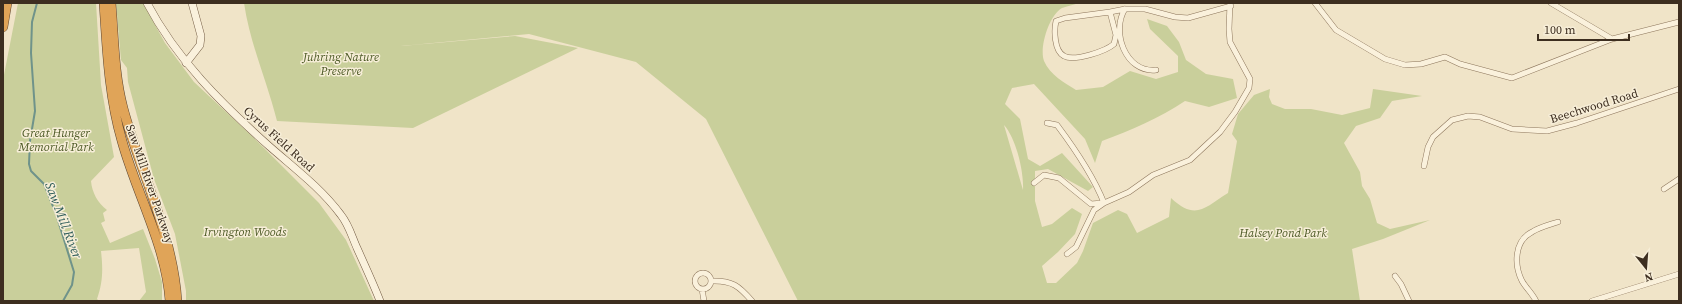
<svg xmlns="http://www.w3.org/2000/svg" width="1682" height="304" viewBox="0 0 1682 304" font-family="'Source Serif 4',serif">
<rect width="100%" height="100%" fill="#f0e4c8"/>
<path fill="#c9cf9b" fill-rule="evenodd" d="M18,3h78l5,82 13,72 -23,24c1,12 7,22 16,29l-4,3 2,8 -4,2 9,20 33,-14 12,30 7,23v19h-23l7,-9 -7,-44 -38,3c2,18 2,31 -4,48l2,2h-96v-221z
M116,3h27l22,40 29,39 60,56 65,65 27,37 28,61h-188v-10l-11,-57 -21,-55 -26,-97 -1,-14 -6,-8z
M244,3h835c-5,2 -12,3 -17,5 -13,7 -23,40 -18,53 6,14 21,22 32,29l27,-3 27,-16 26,8 22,-7v-16l-28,-27 -3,-10 20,7 12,16 7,18 20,14 27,5 4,19 -28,9 -24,-6c-26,17 -53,29 -83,40l-7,22 -10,-24 -51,-55 -22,4 -7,16 15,15 8,40 12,7 22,-13 31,34 -5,4 -40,-22 -13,2v30l7,26 10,-3 20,-16 10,6 -7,20 -17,18 -16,14 5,17h9l21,-20 6,-12 10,-28 25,-13 9,4 10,19 32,-16 2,-19c25,23 33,10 57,-5l9,-52 -5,-7 6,-20 16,-19 16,-6 -1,8 3,7 13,5h26l31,6 28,-7 3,-19 49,7 -30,5 -12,17 -24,8 -12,17 16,29 2,14 8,13 7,24 13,6 40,-9 -47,19 -31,10 8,52h-562l-92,-182 -70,-57 -107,-28 -128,12 114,-10 63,12 -165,80 -136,-7c-10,-40 -27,-77 -33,-118zM1004,125c12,13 20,47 19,65z"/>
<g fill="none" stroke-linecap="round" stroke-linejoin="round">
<path stroke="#6f938a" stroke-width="2" d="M37,3l-5,19 -1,31 4,58 -5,30 -1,23 2,7 13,13 12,30 18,58 -2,13 -9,16"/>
<g stroke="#8d765c" stroke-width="6">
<path id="street" d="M1315,3l21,27 49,29 20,6 16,-1 24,-7 15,7 52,14 100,-39 67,-17
M1551,3l61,36
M1125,9c-14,22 0,64 31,61
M1110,12l6,23 -2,9c-8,7 -40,18 -50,12 -10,-5 -10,-26 -8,-35l9,-3z
M1110,12l15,-3h20l30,8 13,1 43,-12
M1047,123l10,2c18,24 36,50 47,78
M1424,166l4,-19 5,-10 19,-17 16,-4 12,1 32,12 35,2 30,-8 102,-34
M1034,183l10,-8 15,3 32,26 12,-1
M1664,189l15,-10
M1067,254l9,-7 18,-37 10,-7 25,-11 24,-17 37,-15 30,-28 15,-20 14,-24 1,-9 -20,-37 -1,-13 1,-26
M695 281a8 8 0 1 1 16 0a8 8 0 1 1-16 0Z
M1395,276l6,8 8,17
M711,281c21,-1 28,5 41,20
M702,289l2,12
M1536,301c-4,-8 -10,-13 -14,-20 -8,-16 -8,-40 10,-49 8,-5 17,-7 26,-10
M1592,301l87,-27"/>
</g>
<g stroke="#6f573f" stroke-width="8">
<path id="secondary" d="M147,3c30,57 75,101 122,143 25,22 52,42 72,69 8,10 11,22 16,33 8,18 16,35 23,53
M186,63l14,-18 1,-9 -9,-33"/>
</g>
<g stroke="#5b4430" stroke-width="10">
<path id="highway" d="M104,3c3,46 5,94 18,138 15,54 44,104 48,160
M111,3c3,35 3,71 12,105 17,64 50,126 54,193
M3,27l4,-24"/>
</g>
<use href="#street" stroke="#faf1dc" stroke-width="5"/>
<use href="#secondary" stroke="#faf1dc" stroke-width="7"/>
<use href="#highway" stroke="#e0a458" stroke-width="9"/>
</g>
<g text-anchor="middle" stroke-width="3" stroke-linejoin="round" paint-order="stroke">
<g font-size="12" font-style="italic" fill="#4d5a26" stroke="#f7eed8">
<text x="341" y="61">Juhring Nature<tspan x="341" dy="14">Preserve</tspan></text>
<text x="56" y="137">Great Hunger<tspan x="56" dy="14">Memorial Park</tspan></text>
<text x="245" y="236">Irvington Woods</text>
<text x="1283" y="237">Halsey Pond Park</text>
</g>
<g font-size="12" fill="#3d2e20" stroke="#f7eed8">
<text transform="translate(1594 106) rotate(-17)" y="4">Beechwood Road</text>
<text transform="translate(279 139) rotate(42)" y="4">Cyrus Field Road</text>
<text transform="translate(150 184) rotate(71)" y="4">Saw Mill River Parkway</text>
</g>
<g font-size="13" font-style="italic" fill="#2f5d5a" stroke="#f7eed8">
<text transform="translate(64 220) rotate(69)" y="5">Saw Mill River</text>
</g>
</g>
<rect width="1682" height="304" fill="none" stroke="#3d2e20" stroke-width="8"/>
<g transform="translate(1646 268) rotate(163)" stroke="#f7eed8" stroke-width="3" paint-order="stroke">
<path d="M0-3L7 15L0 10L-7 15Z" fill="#3d2e20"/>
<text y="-6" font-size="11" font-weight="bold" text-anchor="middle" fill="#3d2e20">N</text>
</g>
<path d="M1538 34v6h91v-6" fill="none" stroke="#3d2e20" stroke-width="2"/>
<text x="1544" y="34" font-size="12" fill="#3d2e20" stroke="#f7eed8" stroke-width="3" paint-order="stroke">100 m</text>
</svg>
